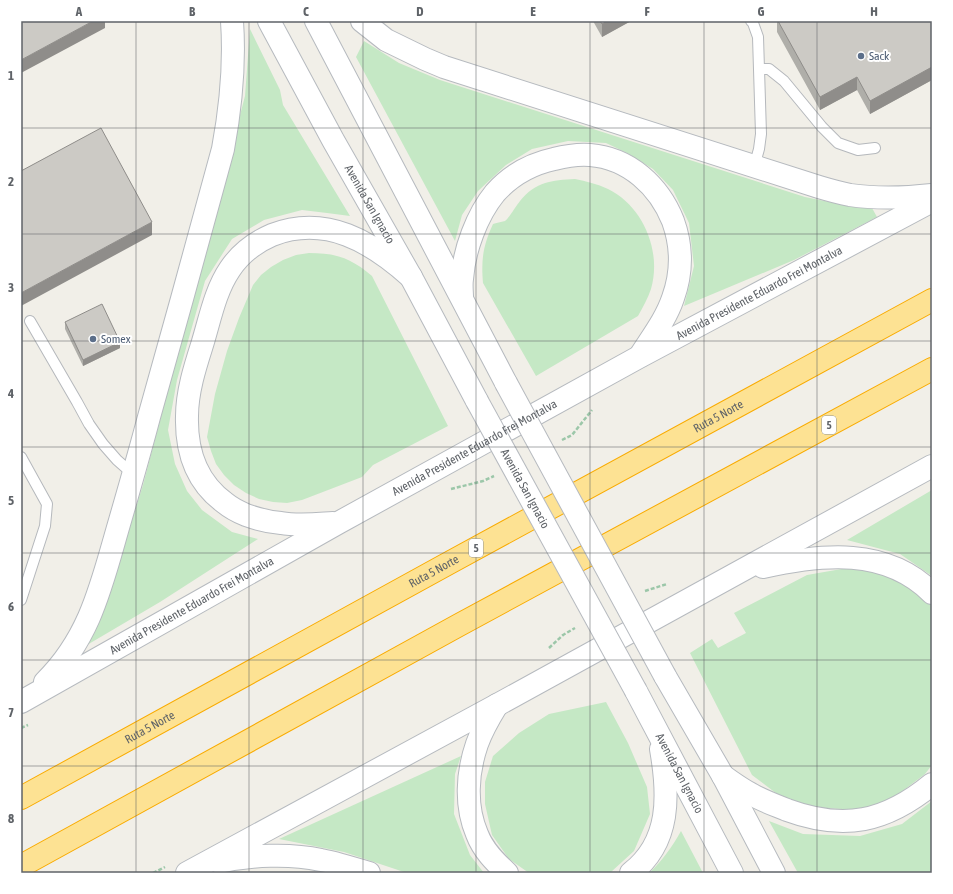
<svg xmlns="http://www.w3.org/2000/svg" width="953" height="894" viewBox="0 0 953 894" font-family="'Asap Condensed',sans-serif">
<rect width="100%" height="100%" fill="#f1efe8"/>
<path fill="#c5e8c5" d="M250,29l30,61 3,15 67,111 -23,-3 -25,-3 -38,10 -32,19 -27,42 -28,99 -9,50 7,34 12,27 15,19 30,22 26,7 -98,63 -73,43 23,-56 33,-104 102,-389z
M364,41l35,22 41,17 365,117 49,10 18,1 5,9 -83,43 -110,46 10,-40 -5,-43 -16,-33 -20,-21 -26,-16 -21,-10 -38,-2 -36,8 -26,16 -28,26 -16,24 -7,26 -99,-184z
M575,179c11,2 22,5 33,10 35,17 54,62 43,100 -3,9 -8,18 -13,27l-102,60 -53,-93c-2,-24 0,-37 10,-59 3,-1 8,-2 12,-3 4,-3 11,-15 15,-20 15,-19 32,-21 55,-22z
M309,253c27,0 42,5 63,23l76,150 -75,39 -11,12 -60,23 -15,3 -14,-1 -14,-3 -13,-6 -12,-8 -10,-10 -8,-11 -5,-13 -4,-14 8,-43 12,-43 12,-33 14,-33 8,-10 10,-8 12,-7 13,-5z
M932,490v86l-32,-22 -53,-14z
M853,567l45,10 33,25 1,3v160l-7,9 -37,28 -33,8 -42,-3 -28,-7 -33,-25 -62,-122 22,-14 6,9 28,-15 -12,-20 73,-38z
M606,702l22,41 19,44 3,27 -16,37 -23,21 -5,1h-77l-20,-14 -17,-24 -7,-31v-22l8,-26 26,-23 30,-19z
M461,756l-6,18 -1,40 16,41 14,18h-77l-63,-21 -65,-13z
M932,801v72h-134l-29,-52 34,13 57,2 42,-12z
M681,831l22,42h-54c13,-12 23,-26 32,-42z"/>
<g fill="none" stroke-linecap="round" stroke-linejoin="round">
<g stroke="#b5b8bc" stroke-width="12">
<path id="service" d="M751,21l2,2 5,14 3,97 -2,15 -5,18
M759,69h10l15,12 38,46 16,16 20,7 17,-2
M30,321l47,81 12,22 14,20 14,16 17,15
M21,457l26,47 -2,22 -24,74"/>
</g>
<g stroke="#b6babf" stroke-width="24">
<g id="secondary">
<path id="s1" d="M269,21l64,119 78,137 66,124"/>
<path d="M316,21l190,362"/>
<path d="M362,21l24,19 39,19 19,8 375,120c10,3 21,6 31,8 27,4 55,3 82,0"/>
<path d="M462,297c0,-5 -1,-12 0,-18 2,-29 15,-64 33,-86 16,-18 36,-29 59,-34 12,-3 24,-5 36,-4 39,3 69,31 83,66 9,25 9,52 0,77 -7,21 -21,39 -33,58"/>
<path d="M333,523c-17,1 -35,3 -52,0 -12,-1 -24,-4 -35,-8 -7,-3 -15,-7 -21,-12 -29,-21 -39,-52 -38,-87 0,-24 8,-49 15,-71 8,-26 13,-54 28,-76 10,-15 26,-27 42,-34 54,-21 100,7 139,42"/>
<path d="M763,567c59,-13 123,-20 169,26"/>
<path d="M665,676l58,100 51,97"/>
<path d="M45,682c44,-43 56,-95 72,-151 11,-38 22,-76 32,-114 25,-89 50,-179 74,-268 8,-43 12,-85 9,-128"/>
<path id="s2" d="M636,691l96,182"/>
<path id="s3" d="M21,702l317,-179 301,-166 293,-156"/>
<path d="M497,705c-8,13 -15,25 -20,39 -10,29 -12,62 0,90 6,16 18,28 30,39"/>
<path d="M723,776c9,6 18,13 28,18 12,7 24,11 36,16 57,21 99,12 145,-26"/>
<path d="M219,862c32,-7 70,-9 102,-2 16,3 32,8 48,13"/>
<path d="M187,873l310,-168 435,-239"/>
<path d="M631,873c40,-31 38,-78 30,-124"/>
</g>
</g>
<g stroke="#f9ab00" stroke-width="24">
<g id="motorway">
<path id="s4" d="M21,798l428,-235 483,-263"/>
<path d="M21,866l438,-241 473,-256"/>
</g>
</g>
<path stroke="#9cc7a9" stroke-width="2.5" stroke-dasharray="4 2" stroke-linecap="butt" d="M562,440l10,-5 20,-25
M451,489l32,-8 11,-5
M645,591l22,-7
M549,648l14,-13 12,-7
M21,728l7,-3
M153,873l12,-6"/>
<use href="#service" stroke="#fff" stroke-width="10"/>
<use href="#secondary" stroke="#fff" stroke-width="22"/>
<use href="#motorway" stroke="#fde293" stroke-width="22"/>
<g stroke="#b6babf" stroke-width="24" stroke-linecap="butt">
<g id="secondary-bridge">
<path d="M506,383l159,293"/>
<path id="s5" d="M477,401l159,290"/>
</g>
</g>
<use href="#secondary-bridge" stroke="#fff" stroke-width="22"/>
</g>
<path fill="#afaea9" d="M593,21h38l-29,16z
M777,21h155v59l-62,34 -13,-24 -37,20 -43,-78z
M65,322l55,26 -37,18 -18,-37z"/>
<path fill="#8f8d8a" d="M93,21h12v7l-84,45v-13z
M607,21h24l-29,16v-13z
M932,67v13l-62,34v-13z
M857,77v13l-37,20v-13z
M152,222v13l-131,71v-13z
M120,342v6l-37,18v-6z"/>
<path fill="#cccac5" stroke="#8f8d8a" d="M21,21h72l-72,39z
M600,21h7l-5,3z
M778,21h154v46l-62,34 -13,-24 -37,20z
M101,128l51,94 -131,71v-122z
M102,304l18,38 -37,18 -18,-38z"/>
<path fill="none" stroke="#5f6368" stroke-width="1" stroke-opacity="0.55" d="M136,21v852M249,21v852M363,21v852M476,21v852M590,21v852M704,21v852M817,21v852M21,128h911M21,234h911M21,341h911M21,447h911M21,553h911M21,660h911M21,766h911"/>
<g fill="#5c6f8a" stroke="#fff" stroke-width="1.5">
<circle cx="861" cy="56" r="4"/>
<circle cx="93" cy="339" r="4"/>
</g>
<g text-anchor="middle" stroke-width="4" stroke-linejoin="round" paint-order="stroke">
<g fill="#fff" stroke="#8f9295" stroke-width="1">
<rect x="822" y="416" width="14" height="18" rx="3"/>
<rect x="469" y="539" width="14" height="18" rx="3"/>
</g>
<g font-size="11" font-weight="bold" fill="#5f6368">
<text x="829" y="429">5</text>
<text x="476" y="552">5</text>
</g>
<g font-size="12" fill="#4e5e75" stroke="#fff" text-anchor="start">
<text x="869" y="60">Sack</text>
<text x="101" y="343">Somex</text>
</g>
<g font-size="12" fill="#5f6368" stroke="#fff">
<text dy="4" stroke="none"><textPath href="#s1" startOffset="209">Avenida San Ignacio</textPath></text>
<text dy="4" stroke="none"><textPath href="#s3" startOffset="844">Avenida Presidente Eduardo Frei Montalva</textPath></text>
<text dy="4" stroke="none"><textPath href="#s4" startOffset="795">Ruta 5 Norte</textPath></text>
<text dy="4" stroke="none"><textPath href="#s3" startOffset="520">Avenida Presidente Eduardo Frei Montalva</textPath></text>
<text dy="4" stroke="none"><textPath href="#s5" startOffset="100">Avenida San Ignacio</textPath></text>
<text dy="4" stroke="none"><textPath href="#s4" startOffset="471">Ruta 5 Norte</textPath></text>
<text dy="4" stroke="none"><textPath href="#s3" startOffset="196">Avenida Presidente Eduardo Frei Montalva</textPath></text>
<text dy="4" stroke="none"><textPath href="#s4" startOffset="147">Ruta 5 Norte</textPath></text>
<text dy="4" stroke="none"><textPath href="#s2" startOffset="93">Avenida San Ignacio</textPath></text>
</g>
</g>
<rect width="953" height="894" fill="none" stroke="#ffffff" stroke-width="44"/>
<rect x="22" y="22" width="909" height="850" fill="none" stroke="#5f6368" stroke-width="1.5"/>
<g font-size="13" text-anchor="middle" font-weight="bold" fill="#5f6368">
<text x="79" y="16">A</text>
<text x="192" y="16">B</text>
<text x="306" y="16">C</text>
<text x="420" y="16">D</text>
<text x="533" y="16">E</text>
<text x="647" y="16">F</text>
<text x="761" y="16">G</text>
<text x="874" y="16">H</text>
<text x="11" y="80">1</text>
<text x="11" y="186">2</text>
<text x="11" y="292">3</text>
<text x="11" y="398">4</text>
<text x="11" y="505">5</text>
<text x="11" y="611">6</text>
<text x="11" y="717">7</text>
<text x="11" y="823">8</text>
</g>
</svg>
